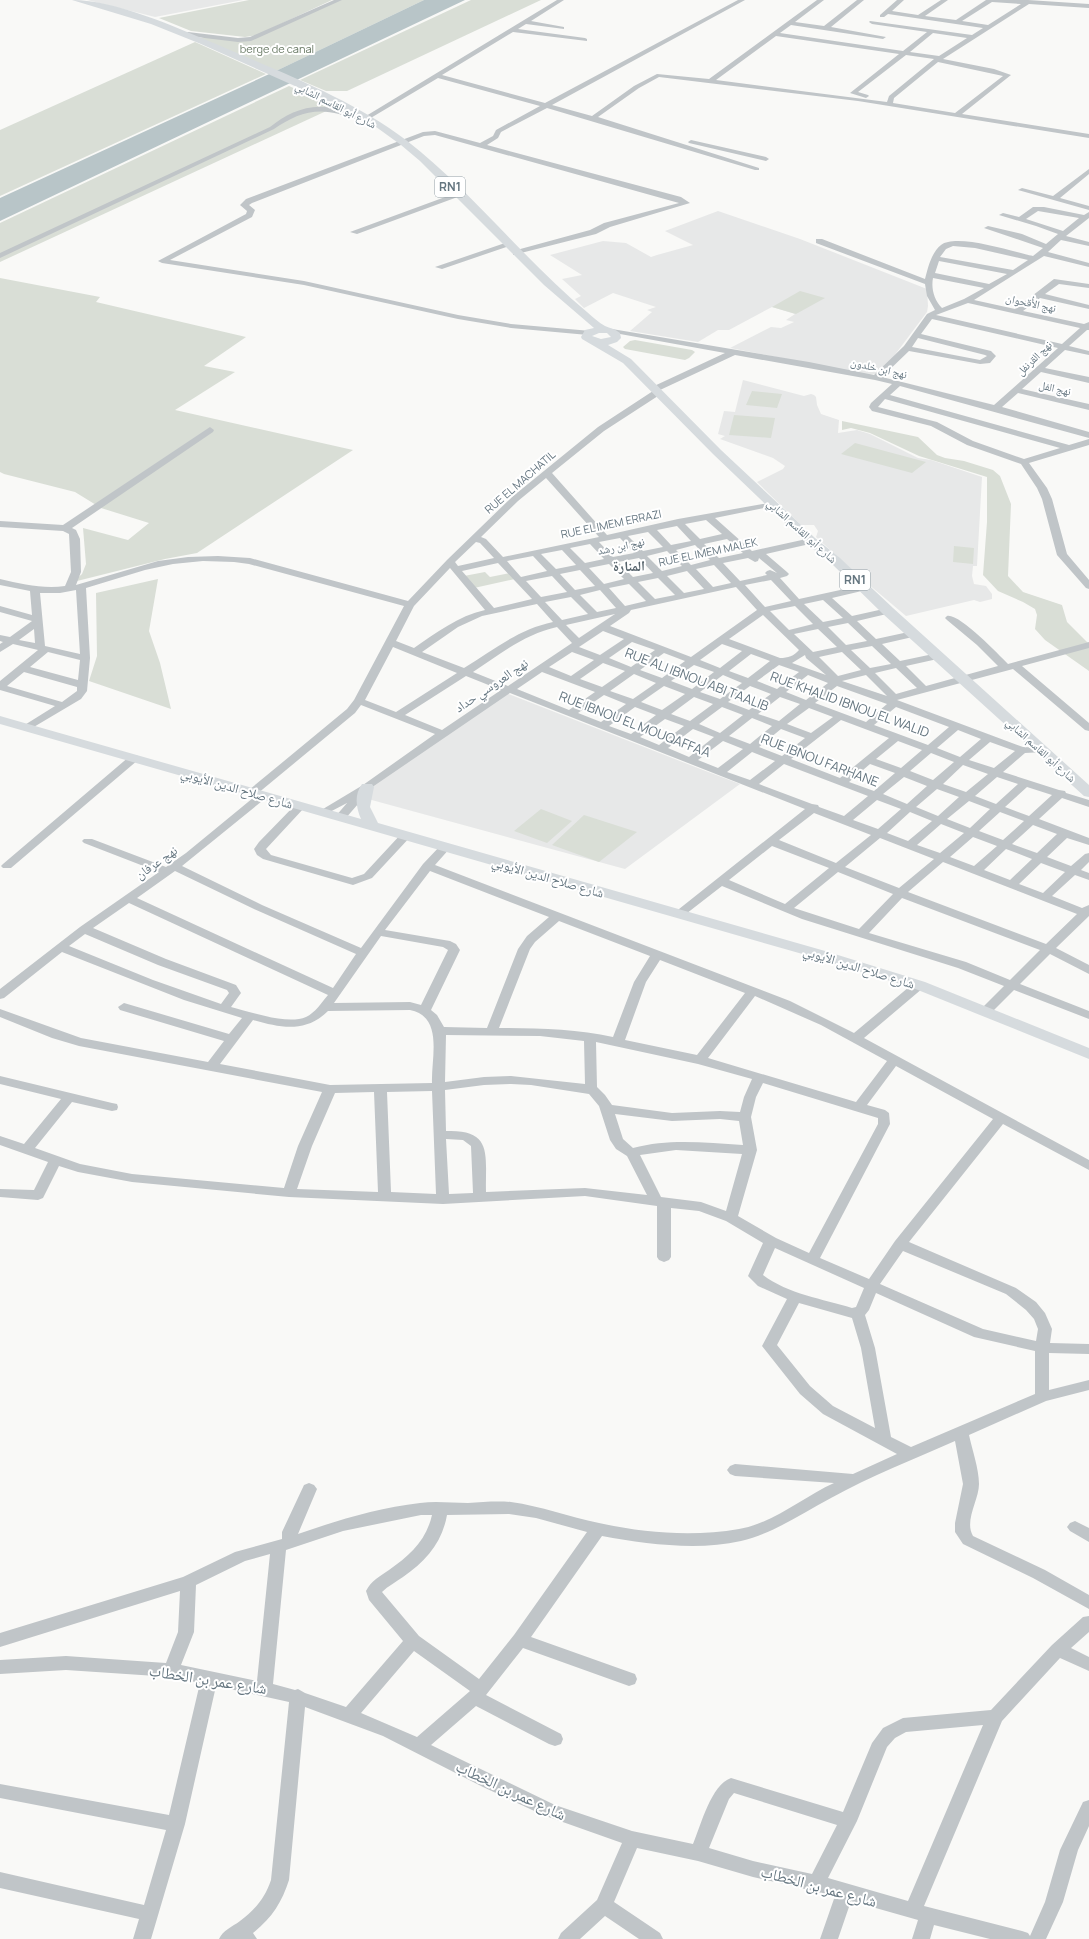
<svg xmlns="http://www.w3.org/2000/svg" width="1089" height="1939" viewBox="0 0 1089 1939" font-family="Manrope,'Noto Naskh Arabic',sans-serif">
<rect width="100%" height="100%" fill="#f9f9f7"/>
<path fill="#e7e8e8" d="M87,0h156l-88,17z
M718,211l82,28 127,50 1,17 -1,6 -36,48 -15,14 -7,1 -139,-27 41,-21 10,1 13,-6 -8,-2 9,-6 -23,-7 -43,23h-11l-20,12 -68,-11 22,-19 -5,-2 9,-3 -43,-14 -29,15 -9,-9 6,-3 -19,-17 20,-4 -32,-20 53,-14 23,2 25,14 6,-2 36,-10 -28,-14z
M743,380l61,16 7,-2 3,1 2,2 1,8 4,9 18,6 -1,13 19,-3 13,4 48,24 13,2 51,17 -5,89h-4l-1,10 2,8 12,2 6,8v5l-12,3 -6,-2 -68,16 -45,-38 -45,-41 2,-6 -4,-6h-13l-44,-43 26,-13 2,-3 -12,-8 -53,-19 5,-3 -7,-2 6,-23 11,1z
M506,693l197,77 37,14 -115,85 -257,-70 -4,-9z"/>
<path fill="#d9ded6" d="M249,0h83l-75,35 -12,2 -54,-6 -32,-13z
M339,0h85l-148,71 -79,-32 14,-3 36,4z
M471,0h70l-194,91h-21l-26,-11z
M195,42l71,32 -266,122v-66z
M289,86l46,21 -335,155v-39z
M0,278l100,19 -4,5 150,35 -42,29 31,6 -60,38 178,40 -156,103 -32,6 -92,23 9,-8 4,-10 -3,-36 45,12 21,-17 -48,-15 -26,-16 -71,-18 -4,-2z
M800,291l25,7 -29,16 -24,-7z
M635,340l57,10 3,2 -6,6 -4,2 -60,-11 -2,-2 7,-6z
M752,391l30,3 -5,14 -31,-3z
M734,415l41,3 -4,20 -42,-3z
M842,421l76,16 19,18 8,3 19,3 29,9 7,6 11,28 -3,72 15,16 39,13 5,17 22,22v27l-44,-31 -10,-11 2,-14 -2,-6 -12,-7 -25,-11 -15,-16 4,-53v-45l-68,-21 -49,-23 -19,-5 -9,2z
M855,443l71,19 -14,11 -71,-19z
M954,546l20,2 -1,16 -20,-2z
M485,572l5,5 20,-4 5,6 -41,9 -10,-12z
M158,579l-9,52 11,32 11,46 -82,-28 8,-25 -1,-63z
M541,809l31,12 -25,22 -33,-12z
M584,815l53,17 -38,30 -47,-17z"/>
<path fill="#b8c5c8" d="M424,0h41l-465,221v-23l278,-128z"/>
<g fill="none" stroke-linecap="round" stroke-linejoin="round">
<path fill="#c0c5c8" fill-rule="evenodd" d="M334,0h8l-91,41 -13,1 -50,-6 -3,-2 3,-2 50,6 12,-1z
M557,0h7l-33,21 33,6v2l-38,-5 -8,5 67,9 2,1v2l-74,-9 -71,43 103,28 193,-103h7l-193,105 40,11 42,-30 23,-12 52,5 108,-79h7l-29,22 29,4 33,-26h7l-33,27 55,10 -3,2 -92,-14 -11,8 123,18 24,-19 -55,-8 -3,-2 1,-1 102,14 11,-7 -95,-14 -4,3h-4v-2l17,-15h7l-12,11 26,4 23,-15h7l-23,16 31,4 30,-20h42l61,4v4l-60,-4 -86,55 51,10 17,6 -49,39 127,20v4l-231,-37 -199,-24 -20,11 -41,29 161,51v2h-4l-208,-62 -46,24 -3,6 -11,7 194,52 9,6 -80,24 -14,7 -83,21v-4l77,-21 14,-7 75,-20 -244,-68 -11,1 -172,67 -3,2 6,5 -3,7 -82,43 134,21 154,34 53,9 80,7v4h-3l-77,-7 -53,-9 -154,-34 -142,-22 -4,-2 88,-47 1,-3 -7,-6 6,-6 177,-67 12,-1 45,12 13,-7 3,-6 44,-24 -102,-28 -69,41c-10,2 -21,-2 -30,-5 -25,-7 -45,1 -65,15l-274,129v-5l270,-126c17,-14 39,-24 62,-19 11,3 22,7 34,8zM992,2l29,2 -33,21 -26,-4zM933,33l34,5 -28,18 -29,-4zM776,36l123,18 -49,39 16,5 3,-2 -1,-1 -10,-3 48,-37 28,4 -45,37 -2,6 -171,-22zM938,62l65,14 -48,37 -62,-10 1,-5z
M691,140l75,17 3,2 -3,2 -77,-18 -1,-1z
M1089,169v5l-29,24 29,8v4l-71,-20 4,-2 31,8z
M456,193l7,2 -106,39 -7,-2z
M1033,207h11l40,8 5,-3v6l-23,18 23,6v4l-28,-6 -13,12 41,11v4l-45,-11 -70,44 41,9 39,-30 35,5v4l-30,-4 -14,10 44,11v4l-49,-11 -17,13 61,13 5,-2v8h-2l-18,16 20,5v4l-24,-5 -20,18 44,9v6l-48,-11 -19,17 67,15v6l-71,-17 -16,14 87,25v6l-189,-52 -10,9 179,50 20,-6v6l-60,18 18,25 5,11 15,55 22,26v9l-3,-1 -29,-33 -15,-56 -5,-11 -16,-24 -54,-19 -36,-19 -59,-15 -3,-4 2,-4 21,-19 -17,-4 -140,-25 -75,35 2,2 -1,2 -57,37 -52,42 55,62 71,-16 96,-17v4l-59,12 37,33 59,-13 3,1 2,2 -2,2 -48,11 21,18 2,2 -2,2 -7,2 19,21 64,-14 3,1 2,2 -2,2 -34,8 20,18 36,-8 3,1 2,2 -2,2 -34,8 19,18 37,-8 4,1 1,2 -1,2 -35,8 18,17 38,-8 4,1 1,2 -1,2 -36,8 20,20 72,-20 -21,-21 -30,-25 -2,-2 2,-2c12,-3 51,38 61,48l81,-22v6l-67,18 67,57v8l-4,-1 -72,-61 -116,31 126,47 21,1 1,2 -1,2 -19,1 -22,19 56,18 6,1 1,2 23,7v7l-27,-9 -23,21 50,19v7l-22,-7 -20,19 24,9 14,-12 4,-1v9l-8,8 8,3v7l-14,-5 -23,21 30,12 7,-3v11l-33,32 33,17v9l-39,-20 -30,30 69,27v8l-75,-29 -24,24h-8l-2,-3 2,-3 22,-22 -46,-18 -156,-49 -80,-33 -40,31h-8l-2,-2 2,-2 131,-104 -295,-116 -145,99v4l-20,23h-8l-2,-2 12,-14 -23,12 -6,-3 45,-27 72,-51 -74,-29 -6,8 -98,81h-8l-1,-2 1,-2 98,-81 7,-9 50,-94 -155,-42 -15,-2 -31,-1 -30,3 -28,6 -59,18 4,70 -3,33 -6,8 -54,32 -5,-3 1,-2 32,-20 -55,-16v-9l38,-31 -25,-6 -13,8v-8l3,-2 -3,-1v-6l10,2 22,-16 -32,-9v-6l32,9 -2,-24 -30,-6v-6c22,5 43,10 65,7l6,-14 -2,-38 -6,-3 -63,-4v-6l63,4 147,-98 4,3 -1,2 -141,96 4,2 4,9 1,33 -5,13 82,-24 30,-4 30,-1 32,2 158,43 39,-41 65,-63 86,-70 55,-36 -2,-2 1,-2 73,-34 -116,-21h-3v-4l203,34 65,13 30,-29 23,-32 8,-4 -8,-14 -2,-12 -109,-41v-4h6l103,40c3,-11 6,-26 16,-34 16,-12 72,7 92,11l10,-8 -59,-20 4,-2 34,8 24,10 12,-10 -22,-8 -37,-11 4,-2 16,4zM1038,211l41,7 -16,13 -37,-12zM953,246l22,2 53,12 -15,10 -73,-13 6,-8zM939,261l68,13 -18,10 -54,-11zM933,278l51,10 -20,11 -22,9c-8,-8 -11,-20 -9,-30zM968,303l112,25 -18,16 -126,-29zM932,319l126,29 -64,57 -112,-28 27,-26 71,13 10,-1 6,-7 -5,-5 -70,-17zM918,338l67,17 2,1 -7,4 -68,-13zM885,399l175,49 -36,11 -51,-18 -36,-19 -59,-15zM546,478l53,59 -96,20 -17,-18 -5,-2 37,-36zM706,520l16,14 -22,5 -15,-15zM677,526l14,15 -20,4 -14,-15zM648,532l15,15 -20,4 -15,-15zM620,538l14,15 -21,4 -14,-15zM727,539l16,14 -24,5 -15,-14zM476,542l4,1 14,15 -36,8 -3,-4zM590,544l14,15 -19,4 -15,-15zM695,545l15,15 -19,5 -15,-15zM562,550l14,15 -20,4 -15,-15zM667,551l15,15 -20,5 -15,-15zM533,556l14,15 -26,6 -14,-16zM639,558l14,15 -20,4 -15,-15zM748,558l7,4 3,-1 1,-3 18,15 -7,-3 -3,1 -2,2 2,2 -27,6 -17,-18zM498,563l34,36 -38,9 -32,-37zM609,564l15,15 -20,5 -15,-16zM714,565l17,18 -18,4 -17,-18zM450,568l35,42c-27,6 -49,23 -71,38l-18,-7 18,-35zM580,570l15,16 -20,4 -15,-16zM687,571l17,18 -20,4 -17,-17zM552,576l15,16 -26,5 -15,-16zM658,578l17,17 -20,4 -17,-17zM771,580l20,21 -26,6 -20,-22zM629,584l17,17 -21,5 -16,-18zM736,587l21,23 -66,47 -81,-31 19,-13 2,-3zM76,590l4,64 -35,-8 -5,-53h20zM600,590l16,18 -19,4 -17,-17zM571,597l17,17 -26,6 -17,-18zM823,600l20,18 -20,4 -19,-18zM537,604l16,18c-34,7 -60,28 -89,46l-42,-16 36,-25 24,-11zM795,606l18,18 -24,6 -19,-19zM615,614l-36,24 -13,-13zM763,615l36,35c-5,6 -11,8 -19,8l-51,-19zM848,623l19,18 -21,4 -18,-18zM557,627l15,16 -64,43 -35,-14c27,-18 52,-38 84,-45zM34,629l1,14 -16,-3zM818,629l19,18 -24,5 -19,-18zM603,631l21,8 -24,16 -21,-8zM632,642l23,8 -24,17 -22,-9zM722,644l20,7 -22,17 -20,-8zM872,646l19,18 -21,4 -19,-18zM393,647l64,26 -61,39 -31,-12zM48,652l32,8 -2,20 -48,-13zM572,652l22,8 -23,16 -22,-9zM842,652l19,18 -23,6 -19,-19zM664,653l21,8 -23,17 -22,-8zM751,654l19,7 -22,17 -19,-7zM805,655l1,3 20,17 -34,-12zM603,663l22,8 -23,16 -22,-8zM694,665l20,7 -22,17 -21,-8zM779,665l20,7 -22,17 -20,-8zM896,668l21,20 -21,6 -21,-21zM24,672l53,15v4l-15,11 -55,-16zM542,672l53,20 -26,18 -52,-21zM634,674l22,9 -23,16 -23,-8zM723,675l19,8 -22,16 -20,-7zM808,675l20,8 -22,17 -20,-8zM866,675l21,21 -45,-15zM466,676l35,14 -59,40 -37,-15zM664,686l21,8 -23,16 -21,-8zM750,686l21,8 -22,16 -21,-8zM837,686l50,18 -21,18 -51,-19zM604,695l22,9 -25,18 -23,-9zM694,697l19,7 -23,17 -19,-7zM780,697l20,7 -21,17 -21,-7zM635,707l21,8 -25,19 -22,-8zM722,707l21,8 -23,18 -21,-9zM896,707l53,20 -21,18 -54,-20zM809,708l24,9 -22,16 -24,-9zM752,718l20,8 -22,18 -21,-8zM665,719l19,7 -25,19 -19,-8zM841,720l48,18 -49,40 -49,-19zM693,729l21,8 -25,20 -21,-9zM781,729l24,9 -23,18 -23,-9zM958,730l23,9 -21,18 -23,-9zM723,741l20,8 -25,19 -20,-8zM898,741l24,9 -21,18 -25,-9zM990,742l25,9 -21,17 -25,-8zM752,752l23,9 -25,19 -23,-8zM931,753l23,9 -21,18 -23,-9zM784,764l84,32 -24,20 -25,-9 -1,-2 -6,-1 -53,-20zM870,764l25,9 -21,18 -25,-9zM963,765l25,9 -22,18 -23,-8zM904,777l23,9 -20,18 -24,-10zM997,777l21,7 -22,20 -21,-8zM1027,787l25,8 -23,21 -24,-9zM937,789l22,8 -21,19 -22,-9zM877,800l24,9 -23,20 -25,-9zM969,801l21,8 -20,19 -23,-9zM910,812l22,9 -24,20 -21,-8zM1000,812l24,9 -21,19 -24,-9zM814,813l57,22 -35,28 -57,-23zM941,824l23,9 -24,20 -23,-8zM1033,825l24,9 -20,19 -25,-9zM973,837l24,9 -23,20 -24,-9zM880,838l54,21 -35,29 -54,-21zM772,846l57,22 -44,36 -56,-24zM1006,849l26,10 -22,21 -26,-10zM943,862l134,52 -31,30 -138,-52zM1041,863l24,9 -22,21 -24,-9zM838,872l55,22 -34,35 -65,-21zM902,898l138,52 -30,30 -44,-18 -97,-29z
M505,243l7,2 -70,24 -7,-2z
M134,755l4,1 1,2 -1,2 -127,108h-8l-2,-2 2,-2 127,-108z
M263,792l4,1 1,2 -1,2 -85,69 80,39 99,43 62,-84 18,-19 4,-1 6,3 -16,18 355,136 64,32 61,-51h8l2,3 -2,3 -59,50 225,122v10l-86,-46 -94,118 107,46 20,14 9,11 7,16 -2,14 39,1v10l-40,-1v37l40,-10v10l-43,11 -77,34c3,14 10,34 10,49 0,16 -15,37 -6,52l72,34 44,25v14l-56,-31 -70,-34 -8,-12v-9l8,-39 -8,-43c-41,18 -84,35 -124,57 -30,16 -57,35 -90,43 -44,10 -95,3 -139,-5l-71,101 104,37 2,5 -2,5 -6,2 -106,-38 -37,47 75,39 2,5 -2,5 -6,2 -6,-2 -73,-38 -45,39 124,60 77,26 61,13c8,-19 18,-59 38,-66l112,34 29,-69 11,-15 20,-10 88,-8 61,-65 31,-28 6,-1v16l-18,16 18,9v14l-29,-13 -58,63 -78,185 98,25 6,2 2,3 15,-34 15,-52 23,-48 6,-2v26l-11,24 -15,52 -17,37h-56l-56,-14 -4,14h-18l6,-19 -67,-19 -13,38h-18l15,-43 -82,-19 -55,-16 -61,-13 -23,54 46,31 3,6h-24l-34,-23 -25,23h-22l3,-6 36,-33 25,-57 -79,-28 -60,-28 -100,-51 -78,-29 -16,173c-7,22 -17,38 -36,53l4,6h-38c4,-9 13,-12 21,-18 15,-11 25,-23 31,-41l18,-178 -73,-16 -31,138 -34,115h-18l6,-20 -139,-31v-16l144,33 22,-75 -166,-32v-14l169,31 31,-132 -29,-6 -105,-7 -66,4v-14l66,-4 100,7 12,-31 2,-41 -180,56v-14l183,-56 52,-25 47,-13v-7l22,-47 5,-2 5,2 3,4 -19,45c40,-14 80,-26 122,-31 16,-2 32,0 48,0 14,-1 29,-2 43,-1 30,4 58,15 88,21 45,10 94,14 140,6 35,-6 64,-32 95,-46l-99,-7 -5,-2 -3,-4 3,-4 5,-2 118,10 44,-20 -74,-40 -23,-20 -38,-48 25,-47 -29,-13 -10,-10 15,-33 -37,-22 -27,-10 -28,-3v49l-2,3 -5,2 -5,-2 -2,-3v-51l-72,-10 -142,8 -154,-7 -157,-15 -54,-10 -19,-6 -16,32 -5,2 -38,-3v-8l34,1 14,-28 -48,-17v-9l24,8 37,-45 -61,-15v-8l112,27 5,1 1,3 -1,3 -5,1 -40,-9 -37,46 45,16 52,10 152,14 14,-42 24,-54 -243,-46 -27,-8 -52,-21v-8l81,29 127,24 16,-21 -104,-31 -2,-3 6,-4 105,31 13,-16 -58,-18 -122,-48 -58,46 -4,1v-10l80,-62 79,-55 -75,-29 -2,-2 2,-2h8l74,28 20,-14 73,-60zM175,871l79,38 102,45 -23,34 -196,-90zM430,871l119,46 -22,19 -9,13 -31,79 -43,-1 -7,-12 -6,-5 29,-60 -4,-6 -6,-3 -65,-11zM129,903l199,92c-6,7 -13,18 -22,22 -19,8 -55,-5 -75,-10l10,-14 -5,-8 -70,-26 -73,-31zM559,921l91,35 -16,26 -21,55c-36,-8 -76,-9 -114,-9l31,-79 5,-7zM85,934l73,31 69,25 2,3 -8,11 -68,-24 -84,-34zM381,936l62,11 5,3 -27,55 -11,-3 -76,1zM660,960l85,33 -48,62 -72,-15 21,-58zM755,996l66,29 66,36 -31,41 -148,-44zM410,1010c34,7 21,48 22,73l-102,2 -110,-21 33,-44c28,8 53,13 75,-9zM446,1035l94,1 44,5 1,43 -74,-8 -27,1 -39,5zM596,1042l102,22 54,15 -8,18 -4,15 -20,-1 -48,2 -60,-8 -7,-10 -8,-8zM896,1066l97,53 -98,122 -26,38 -49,-21 70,-134 -1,-11 -4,-3 -18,-5zM763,1083l115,35v6l-69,129 -33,-15 -38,-22 19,-66 -6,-33 5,-20zM511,1084l20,1 58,9 10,12 11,34 6,9 11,7 20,39 -62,-7 -99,4c-1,-36 8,-63 -40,-61l-1,-41 39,-5zM432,1091l4,103 -45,-2 -4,-100zM374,1092l4,100 -81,-3 15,-43 23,-53zM615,1114l57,7 48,-2 19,2 4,24c-37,-2 -73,-7 -110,3l-10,-9zM446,1139l17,1 8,6 2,47 -24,1zM676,1150l66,4 -16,57 -25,-9 -40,-5 -21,-42zM775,1248l89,40 -8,19 -4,1c-29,-9 -64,-14 -89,-33zM903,1251l103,43 20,16 8,9 4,10 -2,12 -53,-12 -103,-45zM876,1293l98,44 61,14v43l-124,53 -20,-10 -16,-89 -10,-33 4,-5zM799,1303l53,15 9,30 14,80 -42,-22 -23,-20 -33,-41zM509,1514l27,4 51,14 -73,103 -35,44 -60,-43 -37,-44c6,-6 14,-10 21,-15 23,-16 39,-34 44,-62zM421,1515h11c-6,26 -22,40 -43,55 -9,6 -18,11 -23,21l3,9 34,41 -57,66 -41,-14 -7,-4 -3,1 -22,-6 13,-134 57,-19zM270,1554l-13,127 -76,-16 13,-33 2,-47 49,-24zM414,1651l56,40 -53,46 -56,-24zM983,1725l-75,176 -80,-23 29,-57 30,-74 8,-9 11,-6zM734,1793l103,32 -25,49 -59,-13 -44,-13 20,-49z
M300,803l4,1 1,2 -1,2 -38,41 5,6 81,23 12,-4 38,-41h8l2,2 -40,43 -19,7 -90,-26 -6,-4 -3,-6 5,-7 37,-38z
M1075,1521l14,7v14l-19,-11 -3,-4 3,-4z"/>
<path fill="#d6dbde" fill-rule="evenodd" d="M72,0c44,0 103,27 144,44 62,27 136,55 190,96 66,51 117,119 181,172 6,5 12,11 18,14 5,2 10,3 15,7l1,5 -4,4 -9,3 23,14 90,91 94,88 25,20 53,50 196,177v12l-5,-1 -201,-182 -51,-50 -25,-20 -94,-90 -90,-91 -41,-24 -1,-2 4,-7 9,-2 -50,-43 -124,-124 -19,-16 -29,-21 -48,-25 -123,-55 -50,-20zM599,333h8l4,4 -10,2 -9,-3z
M0,716l361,103c-5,-12 -7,-24 1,-35h10l2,3 -4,20 8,16 447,128 100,31 164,66v11l-176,-71 -100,-31 -813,-233z"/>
</g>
<g text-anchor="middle" stroke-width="4" stroke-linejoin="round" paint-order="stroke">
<g font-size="11" fill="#687964" stroke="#fff">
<text x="277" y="53">berge de canal</text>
</g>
<g font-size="11" fill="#657680" stroke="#fff">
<text transform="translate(336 105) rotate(27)" y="4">شارع أبو القاسم الشابي</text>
<text transform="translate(1031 303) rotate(12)" y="4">نهج الأُقحوان</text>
<text transform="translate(1034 358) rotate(-44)" y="4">نهج القرنفل</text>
<text transform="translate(879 368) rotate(13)" y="4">نهج ابن خلدون</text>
<text transform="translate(1055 388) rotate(13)" y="4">نهج الفل</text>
<text transform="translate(520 482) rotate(-41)" y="4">RUE EL MACHATIL</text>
<text transform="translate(611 524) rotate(-12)" y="4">RUE EL IMEM ERRAZI</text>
<text transform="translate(802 531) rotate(42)" y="4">شارع أبو القاسم الشابي</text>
<text transform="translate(621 546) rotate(-12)" y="4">نهج ابن رشد</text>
<text transform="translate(708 552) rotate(-12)" y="4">RUE EL IMEM MALEK</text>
<text transform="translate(1041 750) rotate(42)" y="4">شارع أبو القاسم الشابي</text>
</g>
<g fill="#fff" stroke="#939fa6" stroke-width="1">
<rect x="435" y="177" width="30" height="20" rx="3"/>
<rect x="840" y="570" width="30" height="20" rx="3"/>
</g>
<g font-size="12" font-weight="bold" fill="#657680">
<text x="450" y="191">RN1</text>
<text x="855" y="584">RN1</text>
</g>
<g font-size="13" fill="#657680" stroke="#fff">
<text transform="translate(697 679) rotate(21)" y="5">RUE ALI IBNOU ABI TAALIB</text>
<text transform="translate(491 685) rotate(-34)" y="5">نهج العروسي حداد</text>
<text transform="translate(850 704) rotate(20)" y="5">RUE KHALID IBNOU EL WALID</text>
<text transform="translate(635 724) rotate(21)" y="5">RUE IBNOU EL MOUQAFFAA</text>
<text transform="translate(820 760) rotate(21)" y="5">RUE IBNOU FARHANE</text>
<text transform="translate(237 788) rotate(16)" y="5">شارع صلاح الدين الأيوبي</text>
<text transform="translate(156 862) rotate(-35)" y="5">نهج عرفان</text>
<text transform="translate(548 877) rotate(16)" y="5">شارع صلاح الدين الأيوبي</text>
<text transform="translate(859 967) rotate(17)" y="5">شارع صلاح الدين الأيوبي</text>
</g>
<g font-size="14" font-weight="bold" fill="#57646c" stroke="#fff">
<text x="629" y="571">المنارة</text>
</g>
<g font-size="16" fill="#657680" stroke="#fff">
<text transform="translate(208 1679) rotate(9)" y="6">شارع عمر بن الخطاب</text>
<text transform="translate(511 1790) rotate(25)" y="6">شارع عمر بن الخطاب</text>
<text transform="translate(819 1886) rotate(15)" y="6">شارع عمر بن الخطاب</text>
</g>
</g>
</svg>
